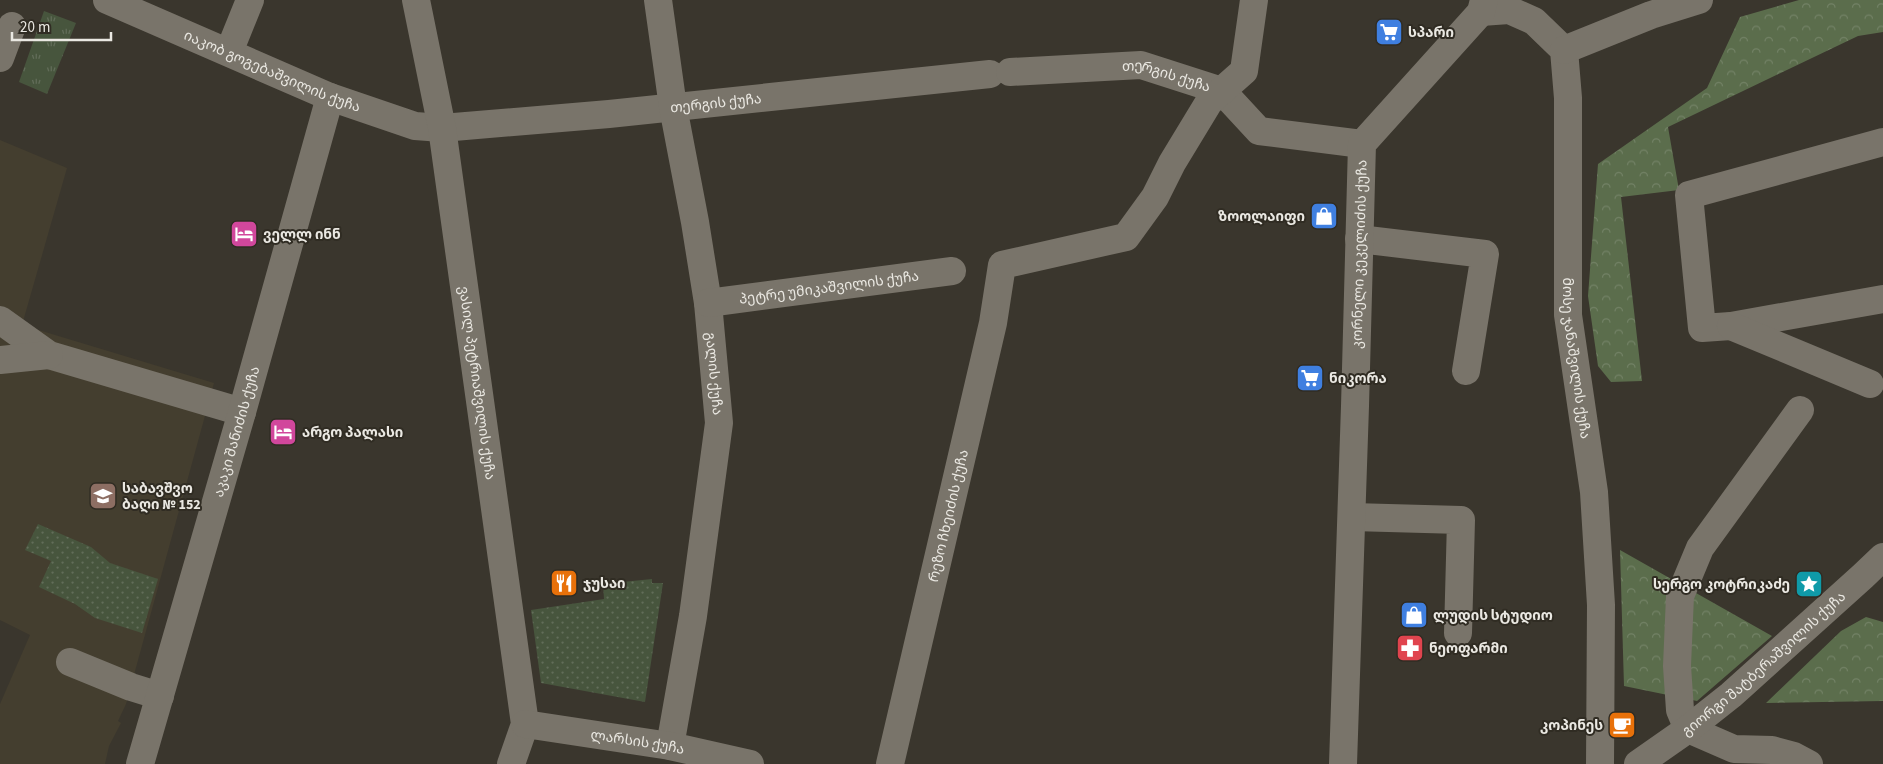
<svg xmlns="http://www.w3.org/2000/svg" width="1883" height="764" viewBox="0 0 1883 764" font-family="'Source Sans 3','Noto Sans Georgian',sans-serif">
<defs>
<pattern id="grass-tufts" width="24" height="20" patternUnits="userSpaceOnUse" patternTransform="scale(1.25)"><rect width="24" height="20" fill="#47553d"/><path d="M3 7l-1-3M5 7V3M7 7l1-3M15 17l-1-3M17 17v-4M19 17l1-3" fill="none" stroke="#626d59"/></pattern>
<pattern id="forest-crowns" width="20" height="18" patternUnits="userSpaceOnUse" patternTransform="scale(1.25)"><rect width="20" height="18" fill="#5b6d4c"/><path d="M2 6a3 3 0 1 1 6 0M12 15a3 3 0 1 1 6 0" fill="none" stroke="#738266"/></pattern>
<pattern id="park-dots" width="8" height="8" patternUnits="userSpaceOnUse" patternTransform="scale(1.25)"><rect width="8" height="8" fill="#47553d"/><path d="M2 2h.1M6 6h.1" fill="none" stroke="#626d59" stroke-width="1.8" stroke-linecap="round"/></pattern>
</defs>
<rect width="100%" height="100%" fill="#3a362d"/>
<path fill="#443e2f" d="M0,140l67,28 -45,157 192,58 -88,321 -8,17 3,2 -12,23 -4,18h-105v-60l30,-69 -30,-15z"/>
<path fill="url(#grass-tufts)" d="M44,11l32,12 -29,71 -28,-12z"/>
<path fill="url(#forest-crowns)" d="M1799,0h84v32l-25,4 -190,91 11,63 -58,7 21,184 -31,1 -13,-16 -10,-70 10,-132 109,-76 33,-71z
M1620,550l152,86 -75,65 -73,-15z
M1866,617l17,5v79l-117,2 75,-72z"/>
<path fill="url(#park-dots)" d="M38,524l53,23 19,16 48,16 -16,54 -47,-15 -20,-14 -36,-17 12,-26 -26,-11z
M652,579v4h11l-18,119 -104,-19 -10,-73 73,-11 -1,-15z"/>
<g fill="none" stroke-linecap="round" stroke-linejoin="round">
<g stroke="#79746a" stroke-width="28">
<path id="s1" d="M107,0l223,97 85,29 27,2 167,-14 381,-40"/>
<path id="s2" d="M416,0l26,128 83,596 -14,40"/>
<path id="s3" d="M658,0l15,107 22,115 13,81 11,120 -26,193 -23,130"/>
<path id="s4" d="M1481,12l28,-2 25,11 30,29 4,48v217l26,177 7,113 -1,159"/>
<path d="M1564,50l87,-35 48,-15"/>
<path d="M229,52l21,-52"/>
<path d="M0,58l12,-32"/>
<path id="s5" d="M1010,72l131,-7 81,26 37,40 103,13"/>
<path d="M1883,142l-194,53 13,133 29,-2 152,-27"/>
<path d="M1359,239l126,15 -19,117"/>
<path id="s6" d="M708,303l244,-32"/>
<path d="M0,320l49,35 193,57"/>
<path d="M1731,326l139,58"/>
<path d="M0,360l49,-5"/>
<path d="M1800,410l-100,138 -20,48 -3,70 3,44 8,19 46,20 38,1 22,6 15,8"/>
<path d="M1352,517l109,3 -3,113"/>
<path d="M70,662l61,25 29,9"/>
<path id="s7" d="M525,724l145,22 80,18"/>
<path id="s8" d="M140,764l102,-352 88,-315"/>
<path id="s9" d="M890,764l103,-441 9,-58 124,-28 29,-40 17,-34 37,-61 35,-31 10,-71"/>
<path id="s10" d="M1343,764l12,-358 7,-262 119,-132 3,-12"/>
<path id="s11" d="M1638,764l50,-35 43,-34 132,-119 20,-19"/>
</g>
</g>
<defs>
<g id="supermarket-square" transform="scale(1.4375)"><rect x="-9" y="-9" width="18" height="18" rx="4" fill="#3f7fe0" stroke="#302c23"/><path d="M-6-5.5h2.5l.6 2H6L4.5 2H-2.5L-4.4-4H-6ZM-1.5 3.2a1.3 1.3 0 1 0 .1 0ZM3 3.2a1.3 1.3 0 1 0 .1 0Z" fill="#fff"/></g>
<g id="shop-square" transform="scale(1.4375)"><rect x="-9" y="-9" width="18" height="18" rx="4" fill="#3f7fe0" stroke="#302c23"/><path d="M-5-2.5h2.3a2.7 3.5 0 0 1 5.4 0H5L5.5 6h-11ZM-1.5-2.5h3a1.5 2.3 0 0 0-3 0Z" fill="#fff"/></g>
<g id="hotel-square" transform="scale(1.4375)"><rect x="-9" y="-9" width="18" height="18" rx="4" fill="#d1479c" stroke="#302c23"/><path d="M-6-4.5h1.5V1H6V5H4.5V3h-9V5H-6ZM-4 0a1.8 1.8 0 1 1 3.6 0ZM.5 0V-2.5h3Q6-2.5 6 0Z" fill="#fff"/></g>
<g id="school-square" transform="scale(1.4375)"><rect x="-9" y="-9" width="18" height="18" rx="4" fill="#8d6e63" stroke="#302c23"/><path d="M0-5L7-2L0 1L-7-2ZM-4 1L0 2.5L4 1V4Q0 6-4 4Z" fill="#fff"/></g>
<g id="restaurant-square" transform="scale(1.4375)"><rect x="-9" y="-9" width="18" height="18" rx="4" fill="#e8710a" stroke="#302c23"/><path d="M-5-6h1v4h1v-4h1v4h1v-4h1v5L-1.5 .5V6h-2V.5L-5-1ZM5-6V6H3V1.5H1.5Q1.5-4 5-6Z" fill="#fff"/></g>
<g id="sight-square" transform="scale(1.4375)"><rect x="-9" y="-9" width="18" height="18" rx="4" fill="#0f9aa8" stroke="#302c23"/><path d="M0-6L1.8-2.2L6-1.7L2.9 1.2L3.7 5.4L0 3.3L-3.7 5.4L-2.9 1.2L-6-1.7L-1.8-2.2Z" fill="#fff"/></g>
<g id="pharmacy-square" transform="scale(1.4375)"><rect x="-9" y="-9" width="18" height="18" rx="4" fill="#e0444e" stroke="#302c23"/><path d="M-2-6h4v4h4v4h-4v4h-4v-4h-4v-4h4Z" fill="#fff"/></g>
<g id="cafe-square" transform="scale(1.4375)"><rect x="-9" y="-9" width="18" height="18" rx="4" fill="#e8710a" stroke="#302c23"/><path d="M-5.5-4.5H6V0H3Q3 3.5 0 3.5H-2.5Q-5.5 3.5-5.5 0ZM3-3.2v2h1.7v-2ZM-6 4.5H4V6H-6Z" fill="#fff"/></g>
</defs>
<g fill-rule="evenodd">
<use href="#supermarket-square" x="1389" y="32"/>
<use href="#shop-square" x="1324" y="216"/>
<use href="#hotel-square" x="244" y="234"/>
<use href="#supermarket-square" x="1310" y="378"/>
<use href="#hotel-square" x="283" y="432"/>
<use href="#school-square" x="103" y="496"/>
<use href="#restaurant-square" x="564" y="583"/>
<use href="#sight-square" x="1809" y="584"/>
<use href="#shop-square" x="1414" y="615"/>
<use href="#pharmacy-square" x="1410" y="648"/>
<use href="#cafe-square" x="1622" y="725"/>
</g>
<g text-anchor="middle" stroke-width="4" stroke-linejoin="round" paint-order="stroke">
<g font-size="14" font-weight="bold" fill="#eae8e2" stroke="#302c23" text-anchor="start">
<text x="1408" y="37">სპარი</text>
<text x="1305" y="221" text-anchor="end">ზოოლაიფი</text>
<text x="263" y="239">ველლ ინნ</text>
<text x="1329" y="383">ნიკორა</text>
<text x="302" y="437">არგო პალასი</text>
<text x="122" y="493">საბავშვო<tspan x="122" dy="16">ბაღი № 152</tspan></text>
<text x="583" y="588">ჯუსაი</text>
<text x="1790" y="589" text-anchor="end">სერგო კოტრიკაძე</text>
<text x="1433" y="620">ლუდის სტუდიო</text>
<text x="1429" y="653">ნეოფარმი</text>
<text x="1603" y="730" text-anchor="end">კოპინეს</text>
</g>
<g font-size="14" fill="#eae8e2" stroke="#302c23">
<text dy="5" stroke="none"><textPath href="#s1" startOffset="180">იაკობ გოგებაშვილის ქუჩა</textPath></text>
<text dy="5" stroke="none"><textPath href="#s5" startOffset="158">თერგის ქუჩა</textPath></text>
<text dy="5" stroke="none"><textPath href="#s1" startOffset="635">თერგის ქუჩა</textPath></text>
<text dy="5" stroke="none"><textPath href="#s10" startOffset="510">კორნელი კეკელიძის ქუჩა</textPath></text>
<text dy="5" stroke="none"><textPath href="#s6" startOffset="122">პეტრე უმიკაშვილის ქუჩა</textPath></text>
<text dy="5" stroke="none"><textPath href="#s4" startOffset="406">მოსე ჯანაშვილის ქუჩა</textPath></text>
<text dy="5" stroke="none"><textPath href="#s3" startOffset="378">გალის ქუჩა</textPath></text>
<text dy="5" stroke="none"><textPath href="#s2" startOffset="388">ვასილ პეტრიაშვილის ქუჩა</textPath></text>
<text dy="5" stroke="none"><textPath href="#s8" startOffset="346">აკაკი შანიძის ქუჩა</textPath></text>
<text dy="5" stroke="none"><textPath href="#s9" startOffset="255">რეზო ჩხეიძის ქუჩა</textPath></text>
<text dy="5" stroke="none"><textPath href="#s11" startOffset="161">გიორგი შატბერაშვილის ქუჩა</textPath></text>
<text dy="5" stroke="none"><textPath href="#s7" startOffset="114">ლარსის ქუჩა</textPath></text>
</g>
</g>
<path d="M12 32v8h99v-8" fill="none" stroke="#eae8e2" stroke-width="2.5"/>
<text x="20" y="32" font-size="15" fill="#eae8e2" stroke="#302c23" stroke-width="4" paint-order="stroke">20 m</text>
</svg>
